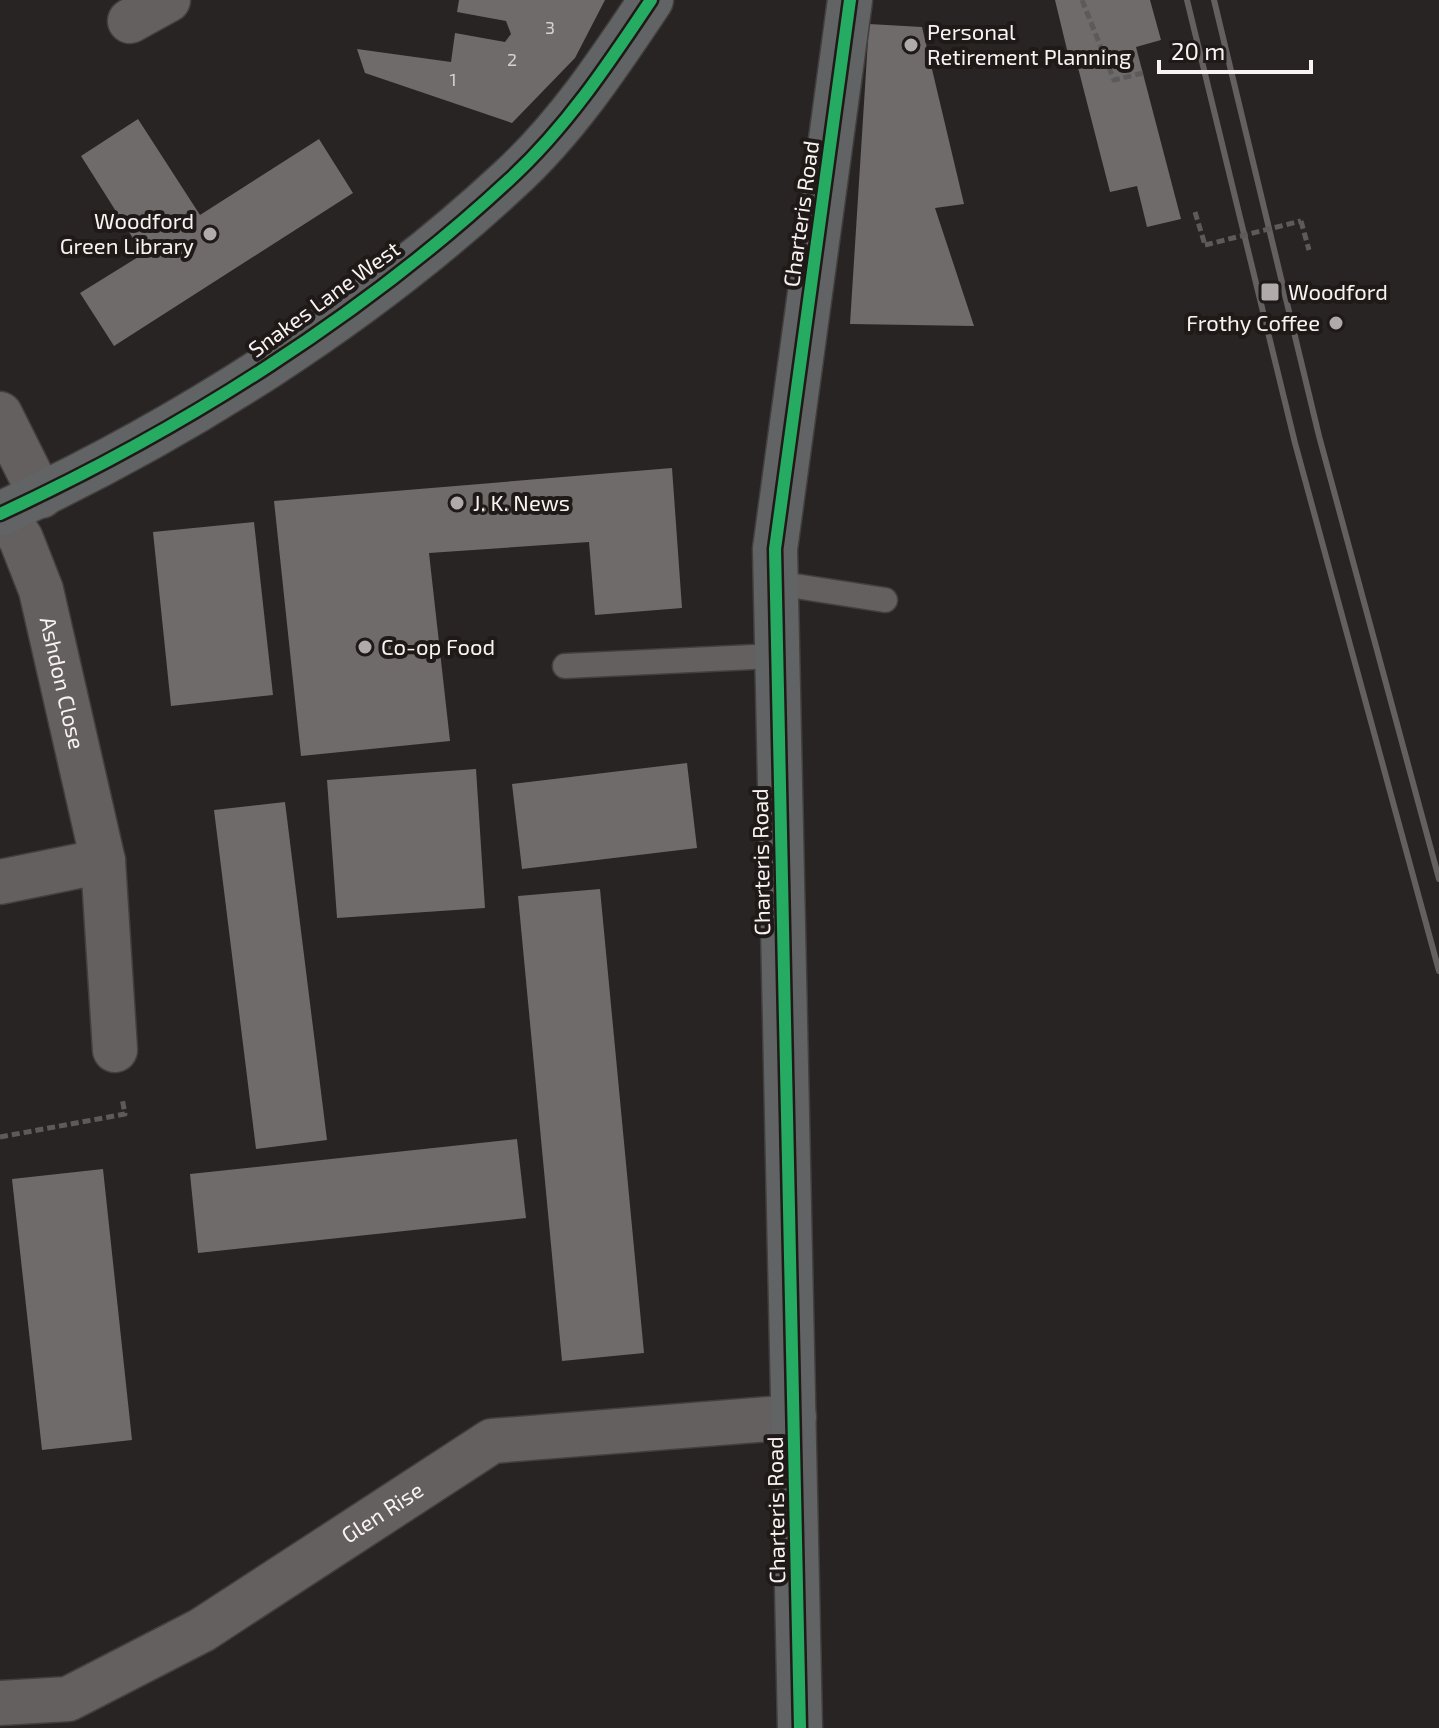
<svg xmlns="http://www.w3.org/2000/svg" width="1439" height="1728" viewBox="0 0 1439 1728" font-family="'Exo 2',sans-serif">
<rect width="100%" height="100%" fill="#272423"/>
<path fill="#6e6b6a" d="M459,0h146l-30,58 -63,65 -147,-50 -8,-24 94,13 4,-29 50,9 6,-8 -5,-13 -49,-9z
M1055,0h95l11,40 -25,7 45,172 -34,8 -10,-41 -27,6 -35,-136 -6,2z
M869,24l53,3 42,177 -29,4 39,118 -124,-2z
M138,119l62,96 119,-76 34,54 -239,153 -34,-53 63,-39 -62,-98z
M672,468l10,140 -87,7 -6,-73 -160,11 21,188 -149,15 -27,-255z
M254,522l19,173 -102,11 -18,-174z
M687,763l10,85 -175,21 -10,-85z
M476,769l9,139 -148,10 -10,-138z
M285,802l42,338 -71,9 -42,-339z
M600,889l44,464 -82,8 -44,-465z
M517,1139l9,79 -328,35 -8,-79z
M103,1169l29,271 -90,10 -30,-271z"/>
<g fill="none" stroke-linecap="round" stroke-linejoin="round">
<g stroke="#423f3e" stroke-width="27">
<path id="lane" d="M776,583l109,17
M565,666l211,-10"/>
</g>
<g stroke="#423f3e" stroke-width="47">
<g id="street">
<path d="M130,21l38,-21"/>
<path d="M0,414l41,82"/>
<path id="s1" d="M4,512l17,27 20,51 62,271 12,189"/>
<path d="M0,882l103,-21"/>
<path id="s2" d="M0,1703l68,-4 134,-69 290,-189 302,-24"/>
</g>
</g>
<g stroke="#423f3e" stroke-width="47">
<path id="secondary" d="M0,514c180,-83 364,-199 509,-334 57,-52 100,-117 142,-180
M800,1728l-25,-1179 75,-549"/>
</g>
<path stroke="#5d5b5a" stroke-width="5" stroke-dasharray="8 4" stroke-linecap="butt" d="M1082,0l32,80 29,-7
M1195,212l10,33
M1301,221l8,29
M0,1137l125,-23 -3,-16"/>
<use href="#lane" stroke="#63605f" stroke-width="24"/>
<use href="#street" stroke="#63605f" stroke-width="44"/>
<use href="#secondary" stroke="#626365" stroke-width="44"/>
<path stroke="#63605f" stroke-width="6" d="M1187,0l108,443 144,528
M1214,0l105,436 120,443"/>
<path stroke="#5d5b5a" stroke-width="5" stroke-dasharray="8 4" stroke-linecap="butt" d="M1205,245l96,-24"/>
<g stroke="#1f1918" stroke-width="17">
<path id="cycleway" d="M0,514c180,-83 364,-199 509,-334 57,-52 100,-117 142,-180
M800,1728l-25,-1179 75,-549"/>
</g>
<use href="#cycleway" stroke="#26ab63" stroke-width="12"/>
</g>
<g fill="#afabaa" stroke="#1f1918" stroke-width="3">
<circle cx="911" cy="45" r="8"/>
<circle cx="210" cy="234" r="8"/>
<rect x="1260" y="282" width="20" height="20" rx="4"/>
<circle cx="1336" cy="323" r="8"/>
<circle cx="457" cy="503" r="8"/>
<circle cx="365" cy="647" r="8"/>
</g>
<g text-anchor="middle" stroke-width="8" stroke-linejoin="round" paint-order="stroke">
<g font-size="18" fill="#d6d1d0">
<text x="550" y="34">3</text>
<text x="512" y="66">2</text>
<text x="453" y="86">1</text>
</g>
<g font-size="22" fill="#f8f3f2" stroke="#1f1918" text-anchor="start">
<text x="927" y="40">Personal<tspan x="927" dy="25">Retirement Planning</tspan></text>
<text x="194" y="229" text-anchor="end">Woodford<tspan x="194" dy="25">Green Library</tspan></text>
<text x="1288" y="300">Woodford</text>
<text x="1320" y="331" text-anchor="end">Frothy Coffee</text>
<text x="473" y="511">J. K. News</text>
<text x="381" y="655">Co-op Food</text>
</g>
<g font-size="22" fill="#f8f3f2" stroke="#1f1918">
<text transform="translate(801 214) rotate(-82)" y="8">Charteris Road</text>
<text transform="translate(324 299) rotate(-36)" y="8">Snakes Lane West</text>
<text dy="8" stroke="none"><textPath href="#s1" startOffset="182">Ashdon Close</textPath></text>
<text transform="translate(761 862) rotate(-91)" y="8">Charteris Road</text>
<text transform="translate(776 1510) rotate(-91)" y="8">Charteris Road</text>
<text dy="8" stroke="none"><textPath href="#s2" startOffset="434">Glen Rise</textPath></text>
</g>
</g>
<path d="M1159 60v12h152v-12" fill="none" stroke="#f8f3f2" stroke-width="4"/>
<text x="1171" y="60" font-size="24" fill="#f8f3f2" stroke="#1f1918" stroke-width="6" paint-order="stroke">20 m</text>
</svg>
